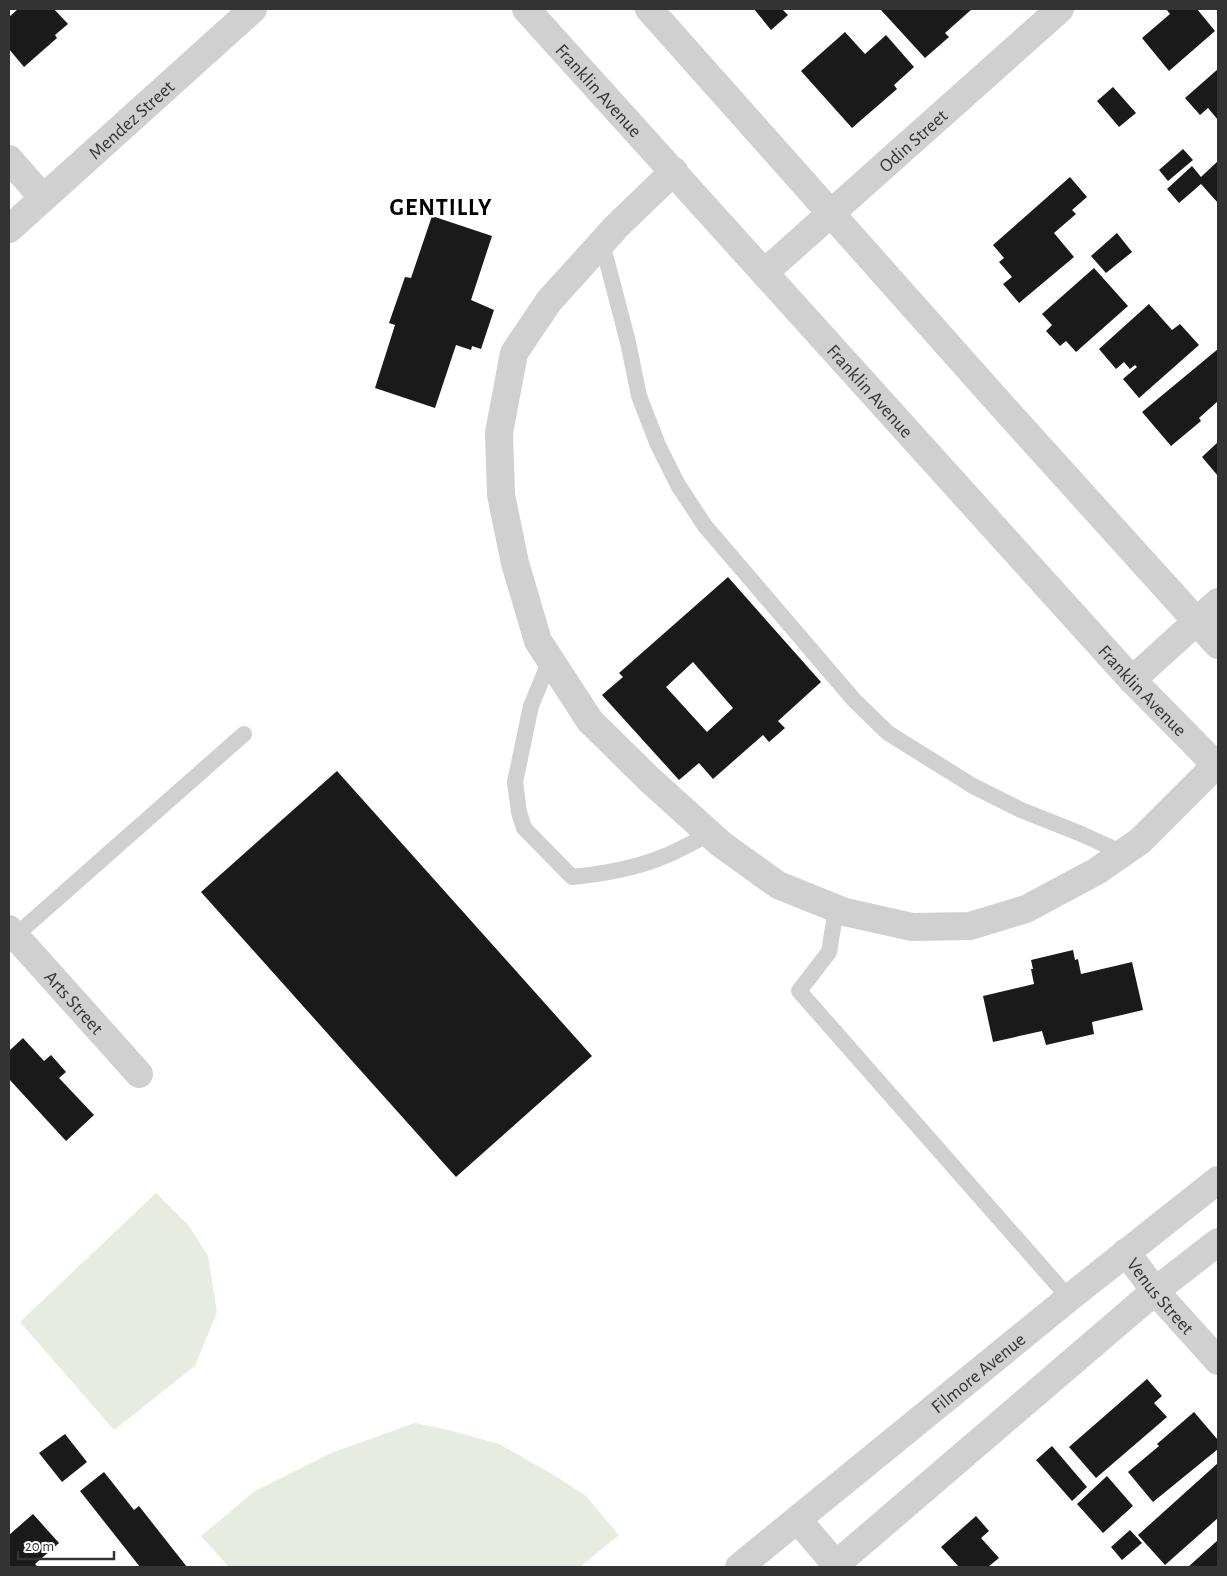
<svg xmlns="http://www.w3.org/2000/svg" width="1227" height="1576" viewBox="0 0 1227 1576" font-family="'Alegreya Sans',sans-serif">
<rect width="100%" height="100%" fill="#fff"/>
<path fill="#e6ecdf" d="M156,1193l33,33 19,30 9,56 -22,54 -81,64 -94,-108z
M415,1423l34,7 50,14 58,33 29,19 33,39 -39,32h-351l-28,-31 54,-45 76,-38z"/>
<path fill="#1a1a1a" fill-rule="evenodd" d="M18,9h36l14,15 -13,11 2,3 -33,29 -15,-18v-32z
M754,9h28l6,6 -17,15z
M882,9h90l-27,24 4,4 -24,21 -44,-48z
M1166,9h31l18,22 -46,40 -27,-33 28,-24z
M845,32l20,22 21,-19 28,32 -20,18 3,4 -45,39 -51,-57z
M1218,69v51l-10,-12 -8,7 -15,-17z
M1113,87l23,26 -17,14 -22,-26z
M1183,149l10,11 -25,21 -9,-11z
M1218,161v42l-17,-19 -22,19 -12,-14 25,-23 9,11z
M1070,177l17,20 -15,13 4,4 -22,19 20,24 -55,46 -16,-19 9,-7 -13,-15 5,-4 -11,-13z
M432,216l60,20 -21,64 23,10 -13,39 -9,-3 -1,4 -15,-5 -21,63 -60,-20 20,-63 -6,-2 16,-46 6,1z
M1117,233l15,19 -26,21 -15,-17z
M1094,268l34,38 -52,46 -10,-11 -6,5 -14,-15 6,-6 -10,-11z
M1149,304l23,26 8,-6 19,21 -60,53 -16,-19 14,-12 -2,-2 -5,4 -6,-7 -8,7 -17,-20z
M1218,349v52l-19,17 2,3 -30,25 -29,-34z
M1218,442v34l-16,-19z
M728,577l93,105 -43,39 7,7 -16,14 -6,-7 -50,44 -14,-16 -20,17 -77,-85 21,-18 -4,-4zM693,662l40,46 -26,24 -41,-45z
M337,771l255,285 -136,121 -255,-285z
M1073,950l2,10 3,-1 3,15 51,-12 11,48 -51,12 2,12 -48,11 -4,-14 -49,11 -10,-46 51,-12 -3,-15h2l-2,-9z
M23,1038l21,23 7,-6 15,17 -7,6 35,37 -28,26 -57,-62v-28z
M1147,1379l15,17 -8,7 13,14 -71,61 -27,-31z
M1194,1412l24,28v9l-65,53 -25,-30 31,-26 -2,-2z
M65,1434l22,28 -25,20 -23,-29z
M1052,1446l35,41 -15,14 -36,-41z
M1218,1463v55l-53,47 -27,-30z
M104,1472l30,38 5,-4 48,61h-47l-60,-76z
M1107,1476l26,30 -30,27 -26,-29z
M33,1514l26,29 -24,21 3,3h-29v-32z
M976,1516l13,15 -8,7 18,20 -11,9h-29l-18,-20z
M1130,1530l12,13 -20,17 -11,-13z
M1218,1540v27h-30z"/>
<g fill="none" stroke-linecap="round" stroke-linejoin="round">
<path stroke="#d0d0d0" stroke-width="16" d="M602,243l26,99 11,54 19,49 20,40 27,41 149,174 34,33 85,53 48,24 58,23 44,20
M550,660l-19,46 -16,76 4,30 5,16 48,49c31,-3 60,-8 88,-19 17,-6 33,-16 49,-24
M836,909l-7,43 -30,39 270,307
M15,936l229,-202"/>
<g stroke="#d0d0d0" stroke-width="28">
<path d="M9,159l34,39"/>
<path d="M674,171l-58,56 -67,74 -35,52 -15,80 2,62 14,68 23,78 52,80 60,59 71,64 57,41 67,27 67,15 58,-1 56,-17 71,-38 43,-30 76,-76"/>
<path id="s1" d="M9,229l244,-220"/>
<path id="s2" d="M765,272l295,-263"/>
<path d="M1132,680l86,-78"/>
<path id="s3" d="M9,929l130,145"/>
<path id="s4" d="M1126,1252l29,39 63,70"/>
<path d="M798,1520l40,47"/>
</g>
<g stroke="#d0d0d0" stroke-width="28">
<path id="s5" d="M526,9l606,671 86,87"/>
<path d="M649,9l354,398 215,238"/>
<path id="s6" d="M739,1567l330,-269 149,-118"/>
<path d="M833,1567l322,-276 63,-49"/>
</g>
</g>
<g text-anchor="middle" stroke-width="5" stroke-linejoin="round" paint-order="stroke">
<g font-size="19" fill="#333" stroke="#fff">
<text dy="7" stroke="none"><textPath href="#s5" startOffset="109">Franklin Avenue</textPath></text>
<text dy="7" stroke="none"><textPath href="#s1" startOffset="164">Mendez Street</textPath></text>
<text dy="7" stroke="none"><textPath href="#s2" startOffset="198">Odin Street</textPath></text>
<text dy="7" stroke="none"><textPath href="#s5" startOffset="514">Franklin Avenue</textPath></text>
<text dy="7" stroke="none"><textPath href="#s5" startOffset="919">Franklin Avenue</textPath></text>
<text dy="7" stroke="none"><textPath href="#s3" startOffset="98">Arts Street</textPath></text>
<text dy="7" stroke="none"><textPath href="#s4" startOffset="56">Venus Street</textPath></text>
<text dy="7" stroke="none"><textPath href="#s6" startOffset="308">Filmore Avenue</textPath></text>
</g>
<g font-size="24" font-weight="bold" letter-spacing="1" fill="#000" stroke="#fff">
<text x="441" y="215">GENTILLY</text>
</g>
</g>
<rect width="1227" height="1576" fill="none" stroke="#333333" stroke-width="20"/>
<path d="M18 1551v8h96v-8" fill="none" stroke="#333333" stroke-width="2.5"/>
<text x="25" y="1551" font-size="15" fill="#333333" stroke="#ffffff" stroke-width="4" paint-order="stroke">20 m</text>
</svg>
